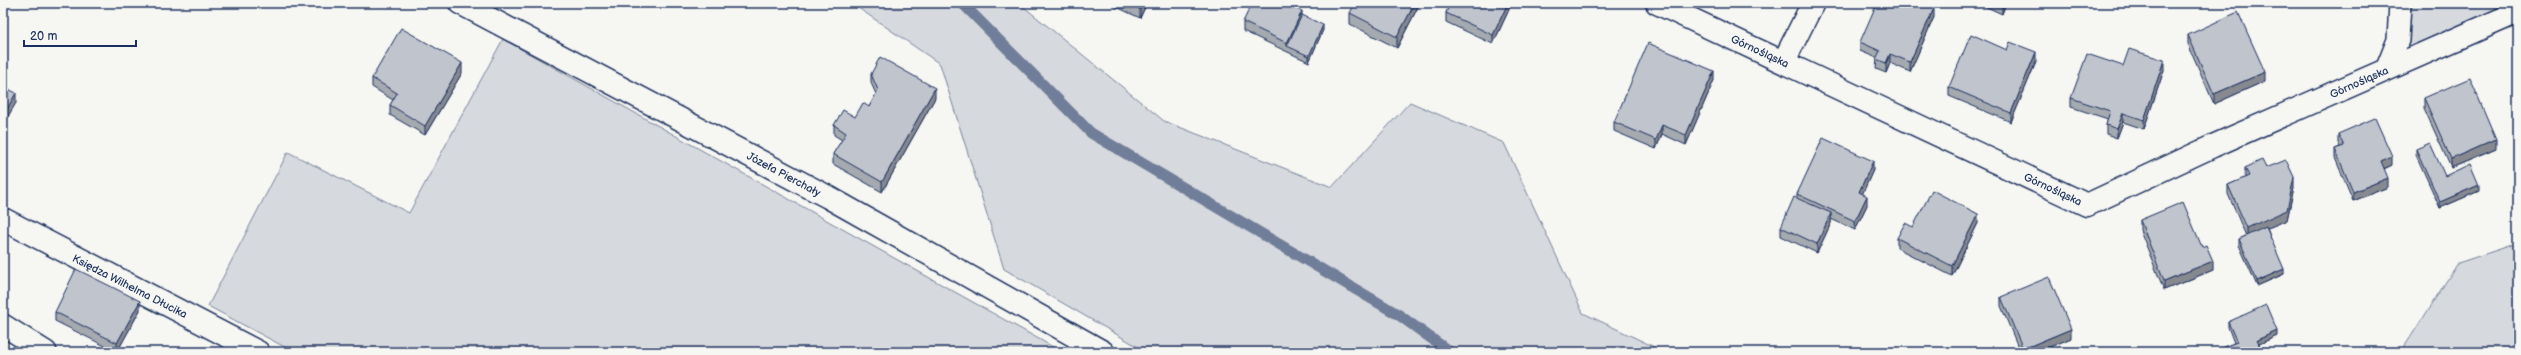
<svg xmlns="http://www.w3.org/2000/svg" width="2521" height="355" viewBox="0 0 2521 355" font-family="'Balsamiq Sans',sans-serif">
<rect width="100%" height="100%" fill="#f6f6f2"/>
<filter id="ink" filterUnits="userSpaceOnUse"><feTurbulence type="fractalNoise" baseFrequency=".025" numOctaves="2"/><feDisplacementMap in="SourceGraphic" scale="8" xChannelSelector="R" yChannelSelector="G"/><feConvolveMatrix kernelMatrix="1 2 1 2 8 2 1 2 1" color-interpolation-filters="sRGB"/></filter>
<g filter="url(#ink)">
<path fill="#d6d9dd" stroke="#78849e" d="M851,3h168l145,118 168,66 78,-85 94,41 79,170 82,39h-518l-143,-83 -64,-205z
M2412,3h75l9,4 -1,5 -88,38 -2,-4z
M503,39l559,313h-768l-86,-46 80,-154 121,61z
M2518,243v109h-117l57,-89z"/>
<g fill="none" stroke-linecap="round" stroke-linejoin="round">
<path stroke="#717e99" stroke-width="11" d="M962,3l129,130 308,182 51,37"/>
<g stroke="#1b2f5e" stroke-width="24">
<path id="lane" d="M2386,70l12,-30 2,-37
M3,325l43,27"/>
</g>
<g stroke="#1b2f5e" stroke-width="25">
<path id="street" d="M460,3l368,194 275,155
M1657,3l430,202 126,-59 305,-134
M1784,61l29,-58
M3,219l255,133"/>
</g>
<use href="#lane" stroke="#f6f6f2" stroke-width="21"/>
<use href="#street" stroke="#f6f6f2" stroke-width="22"/>
</g>
<path fill="#a5a9b0" stroke="#1b2f5e" d="M1108,3h39l-7,15z
M1420,3l-23,45 -47,-24v-11z
M1450,3h62l-19,41 -47,-22v-9z
M1978,3h28l-4,11z
M1302,15l21,15 -14,32 -66,-31v-9z
M1934,17l-24,55 -20,-9 -4,10 -10,-4 1,-11 -17,-7v-9z
M2188,35l77,46 -51,23 -26,-60z
M2007,50l29,12 -25,60 -62,-26v-9z
M2123,66l41,4 -20,59 -21,-7 -6,16 -11,-4v-9l2,-6 -37,-12v-9z
M462,73l-37,62 -35,-20v-10l3,-5 -21,-13v-9z
M871,74l64,24 -53,94 -49,-28v-10l9,-14 -8,-5v-10l21,-8 14,-10 7,-13 -5,-11z
M1714,80l-28,65 -24,-11 -6,15 -42,-18v-9z
M2424,98l72,51 -45,19 -27,-60z
M2338,134l54,31 -8,4 4,18 -35,14 -18,-43v-9l5,-2 -2,-4z
M2416,149l29,27 34,15 -39,17 -24,-53z
M2245,168h21l28,19 -7,33 -20,8 17,46 -27,12 -18,-41v-6l7,-3 -18,-42v-9l17,-7z
M1873,170l-11,24 5,11 -12,25 -24,-11v4l-14,30 -36,-17v-9l16,-29v-4z
M2140,220l62,27 11,23 -49,20 -24,-60z
M1978,223l-26,53 -55,-28v-10l16,-11z
M2001,297l70,41 -33,14h-18l-19,-46z
M140,310l-23,42 -62,-31v-9z
M2228,322l49,14 -18,8 3,8h-46v-2l18,-7 -6,-16z"/>
<path fill="#868990" stroke="#1b2f5e" d="M1143,3h4l-7,15v-9z
M1415,3h5l-23,45v-11z
M1508,3h4l-19,41v-9z
M2002,3h4l-4,11z
M1934,8v9l-24,55v-10z
M1302,11v9l-15,26v-3z
M1323,25v5l-14,32v-6z
M2036,52v10l-25,60v-9z
M1890,54v9l-4,10v-10z
M2164,60v10l-20,59v-9z
M462,63v10l-37,62v-9z
M1714,71v9l-28,65v-10z
M2265,72v9l-51,23v-10z
M935,88v10l-53,94v-10z
M16,93v10l-13,22v-9z
M2123,113v9l-6,16v-9z
M1662,125v9l-6,15v-9z
M2496,139v10l-45,19v-9z
M2392,156v9l-11,5v-9z
M1873,161v9l-14,32v-10z
M2294,177v10l-7,33 -40,17v-9z
M2388,178v9l-35,14v-9z
M2479,185v6l-39,17v-6z
M1867,196v9l-12,25v-9z
M1831,213v10l-14,30v-9z
M1978,214v9l-26,53v-10z
M2213,261v9l-49,20v-9z
M2284,269v5l-27,12v-5z
M140,301v9l-23,42v-9z
M2071,329v9l-33,14h-15v-3z
M2277,331v5l-20,9v-5z"/>
<path fill="#c0c4cd" stroke="#1b2f5e" d="M1127,3h16l-3,6z
M1252,3h32l18,8 -15,32 -44,-21z
M1355,3h60l-18,34 -47,-24z
M1450,3h58l-15,32 -47,-22z
M1877,3h45l12,5 -24,54 -20,-8 -4,9 -10,-4 4,-8 -20,-9z
M2238,12l27,60 -51,22 -26,-59z
M1302,15l21,10 -14,31 -22,-10z
M401,28l61,35 -37,63 -35,-21 7,-12 -25,-15z
M1971,34l36,16 3,-8 26,10 -25,61 -62,-26z
M1648,43l66,28 -28,64 -24,-10 -6,15 -42,-18z
M2129,49l35,11 -20,60 -21,-7 -6,16 -11,-4 4,-14 -39,-13 16,-44 36,12z
M880,57l55,31 -53,94 -49,-28 13,-21 -12,-8 9,-15 12,7 8,-14 6,4 9,-17 -7,-16z
M2470,78l26,61 -45,20 -27,-61z
M3,86l13,7 -13,23z
M2375,118l17,38 -11,5 7,17 -35,14 -18,-43 9,-3 -6,-12z
M1823,138l50,23 -14,31 8,4 -12,25 -58,-27z
M2430,143l15,33 25,-12 9,21 -39,17 -24,-53z
M2262,160l4,8 20,-8 8,17 -7,33 -40,18 -19,-43 21,-9 -4,-8z
M1932,190l46,24 -26,52 -55,-28 8,-15 8,4z
M1794,197l37,16 -14,31 -36,-17z
M2183,202l19,45 4,-2 7,16 -49,20 -24,-61z
M2266,227l18,42 -27,12 -18,-42z
M76,269l64,32 -23,42 -62,-31z
M2049,277l22,52 -48,20 -22,-52z
M2266,305l11,26 -20,9 5,12h-45l-1,-2 21,-8 -9,-20z"/>
</g>
<g text-anchor="middle" stroke-width="3" stroke-linejoin="round" paint-order="stroke">
<g font-size="11" fill="#1b2f5e" stroke="#f6f6f2">
<text transform="translate(1760 51) rotate(25)" y="4">Górnośląska</text>
<text transform="translate(2359 82) rotate(-24)" y="4">Górnośląska</text>
<text transform="translate(784 174) rotate(28)" y="4">Józefa Pierchały</text>
<text transform="translate(2053 189) rotate(25)" y="4">Górnośląska</text>
<text transform="translate(130 286) rotate(27)" y="4">Księdza Wilhelma Dłucika</text>
</g>
</g>
<rect width="2521" height="355" fill="none" stroke="#f6f6f2" stroke-width="16"/>
<rect x="8" y="8" width="2505" height="339" fill="none" stroke="#1b2f5e" stroke-width="1.5" filter="url(#ink)"/>
<path d="M24 40v6h112v-6" fill="none" stroke="#1b2f5e" stroke-width="2"/>
<text x="30" y="40" font-size="12" fill="#1b2f5e" stroke="#f6f6f2" stroke-width="3" paint-order="stroke">20 m</text>
</svg>
